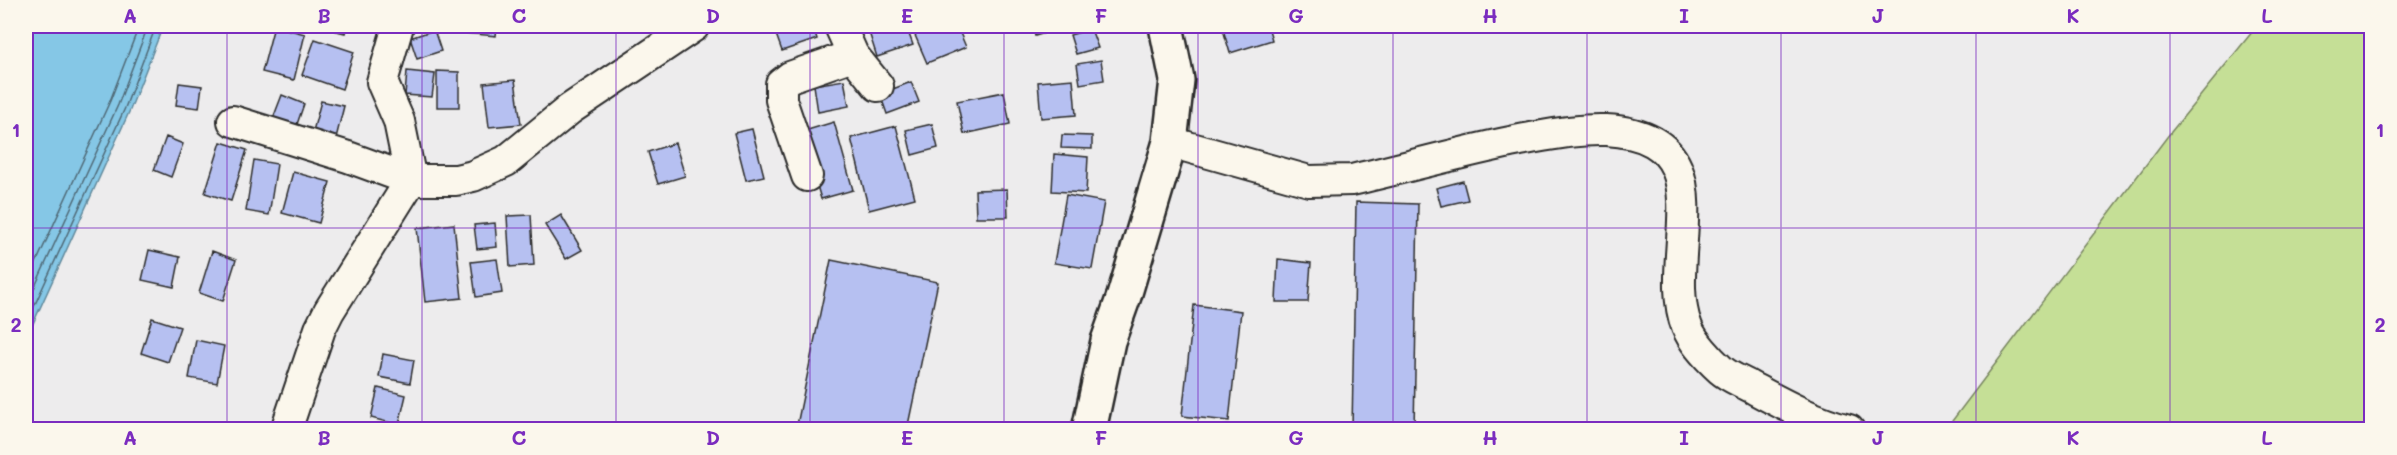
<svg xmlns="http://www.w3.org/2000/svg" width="2397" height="455" font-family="Mali,sans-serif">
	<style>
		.green { fill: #c5df96; stroke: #788560; stroke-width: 1.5 }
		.water { fill: #85c7e6; stroke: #61899b; stroke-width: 1.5 }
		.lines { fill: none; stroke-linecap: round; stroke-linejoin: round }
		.shore { stroke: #4f6976; stroke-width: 1.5 }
		.building { fill: #b6c0f1; stroke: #2b2b2b; stroke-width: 1.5 }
		.street-casing { stroke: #2b2b2b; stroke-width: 34 }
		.secondary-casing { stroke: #2b2b2b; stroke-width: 38 }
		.street { stroke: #fbf7ec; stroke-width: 30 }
		.secondary { stroke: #fbf7ec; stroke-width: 33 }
		.grid { fill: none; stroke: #7b2cbf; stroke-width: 1.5; stroke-opacity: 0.55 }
		.neatline { fill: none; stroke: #7b2cbf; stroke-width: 2 }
		.grid-label { font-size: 20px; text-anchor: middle; font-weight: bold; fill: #7b2cbf }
	</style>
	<rect width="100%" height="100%" fill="#edeced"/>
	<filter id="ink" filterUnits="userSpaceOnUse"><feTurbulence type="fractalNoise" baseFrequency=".0167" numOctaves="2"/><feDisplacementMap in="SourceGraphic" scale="12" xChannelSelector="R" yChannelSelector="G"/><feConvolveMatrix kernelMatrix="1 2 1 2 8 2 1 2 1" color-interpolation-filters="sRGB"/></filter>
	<g filter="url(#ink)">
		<path class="green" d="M2257,26H2371V429H1946L2167,137Z"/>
		<path class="water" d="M26,26H163L130,110L26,339Z"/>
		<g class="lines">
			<path class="shore" d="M26,285L110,101L139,26
				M26,306L118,105L148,26
				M26,324L125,108L156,26"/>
		</g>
		<path class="building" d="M274,26L305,34L294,80L262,72Z
			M317,26H347L345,33Z
			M453,26H497L496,36L453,32Z
			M773,26H813L817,39L782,51Z
			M867,26H906L913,45L877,57Z
			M911,26H957L966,47L927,63Z
			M1032,26H1068L1035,36Z
			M1222,26H1268L1272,40L1230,53Z
			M1091,29L1098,48L1076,54L1070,35Z
			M434,30L441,51L417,59L410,38Z
			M315,39L354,52L342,89L302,75Z
			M1101,60L1104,80L1080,84L1077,64Z
			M407,71L435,74L432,97L405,95Z
			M437,71L459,72V107H437Z
			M1073,79L1076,115L1041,118L1038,82Z
			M515,80L521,124L489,127L484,83Z
			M844,80L849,106L818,112L814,85Z
			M911,82L919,102L887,114L880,94Z
			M179,83L202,86L199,108L176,105Z
			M1004,92L1010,124L964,134L957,101Z
			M282,95L304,104L295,130L272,121Z
			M321,101L344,106L335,142L312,135Z
			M834,122L853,190L821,199L801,132Z
			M932,124L938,148L912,155L906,130Z
			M896,126L915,198L869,210L851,138Z
			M752,129L764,176L746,180L734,133Z
			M1062,135L1092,136V149L1061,148Z
			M166,137L183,144L171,177L154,170Z
			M221,142L247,150L231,201L205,193Z
			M675,143L685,176L658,184L648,152Z
			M1054,154L1088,157L1086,193L1052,191Z
			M254,160L277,164L269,215L246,211Z
			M293,172L330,182L319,223L282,213Z
			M1463,181L1468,200L1441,206L1436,188Z
			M1007,189L1008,217H976L975,190Z
			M1066,195L1104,202L1092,269L1054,263Z
			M1356,202L1418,204L1414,430H1352Z
			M531,215L534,265L510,267L507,216Z
			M561,215L582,250L566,259L545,225Z
			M495,223L497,247L477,249L474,225Z
			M454,224L462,298L425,302L417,228Z
			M149,250L180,257L174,287L142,280Z
			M212,251L236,260L223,301L199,293Z
			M497,259L502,293L476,297L471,262Z
			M1278,259L1311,263L1308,302H1276Z
			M831,260L938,282L907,430H796Z
			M1194,305L1241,311L1229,421L1182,416Z
			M152,318L180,327L168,362L141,353Z
			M196,340L224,346L217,383L189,378Z
			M383,354L414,360L410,383L379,377Z
			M378,388L406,395L399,425L371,418Z"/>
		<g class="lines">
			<defs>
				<path id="street" d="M840,26L853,55L878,86
					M233,121L348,157L411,180L399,121L382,82L398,26
					M1170,142L1309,181L1352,180C1408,167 1464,151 1520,140C1549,135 1577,129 1606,130C1732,137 1659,257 1687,327C1693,342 1710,360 1721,370C1729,377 1740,381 1749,386C1781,403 1813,421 1849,430
					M807,176L781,100V84L790,77L853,55
					M286,430L320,329L329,311L411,180H456L473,176L506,161L570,109L694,26"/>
				<path id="secondary" d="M1089,430L1108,341L1124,296L1170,142L1177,80L1166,26"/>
			</defs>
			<use href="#street" class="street-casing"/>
			<use href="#secondary" class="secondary-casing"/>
			<use href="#street" class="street"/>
			<use href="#secondary" class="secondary"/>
		</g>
	</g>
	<path class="grid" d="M227,26V430M422,26V430M616,26V430M810,26V430M1004,26V430M1198,26V430M1393,26V430M1587,26V430M1781,26V430M1976,26V430M2170,26V430M26,228H2372"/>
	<rect width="2397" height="455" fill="none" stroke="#fbf7ec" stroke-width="66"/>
	<rect x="33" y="33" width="2331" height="389" class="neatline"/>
	<g class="grid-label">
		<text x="130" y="23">A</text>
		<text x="324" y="23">B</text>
		<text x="519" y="23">C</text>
		<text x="713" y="23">D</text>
		<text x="907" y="23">E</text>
		<text x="1101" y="23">F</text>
		<text x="1296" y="23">G</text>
		<text x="1490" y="23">H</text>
		<text x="1684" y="23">I</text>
		<text x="1878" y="23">J</text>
		<text x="2073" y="23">K</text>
		<text x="2267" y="23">L</text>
		<text x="16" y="137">1</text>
		<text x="2380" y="137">1</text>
		<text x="16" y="332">2</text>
		<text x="2380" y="332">2</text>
		<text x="130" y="445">A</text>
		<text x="324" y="445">B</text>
		<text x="519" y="445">C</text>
		<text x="713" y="445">D</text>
		<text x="907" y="445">E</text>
		<text x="1101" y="445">F</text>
		<text x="1296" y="445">G</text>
		<text x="1490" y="445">H</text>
		<text x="1684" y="445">I</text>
		<text x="1878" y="445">J</text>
		<text x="2073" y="445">K</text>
		<text x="2267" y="445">L</text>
	</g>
</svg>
